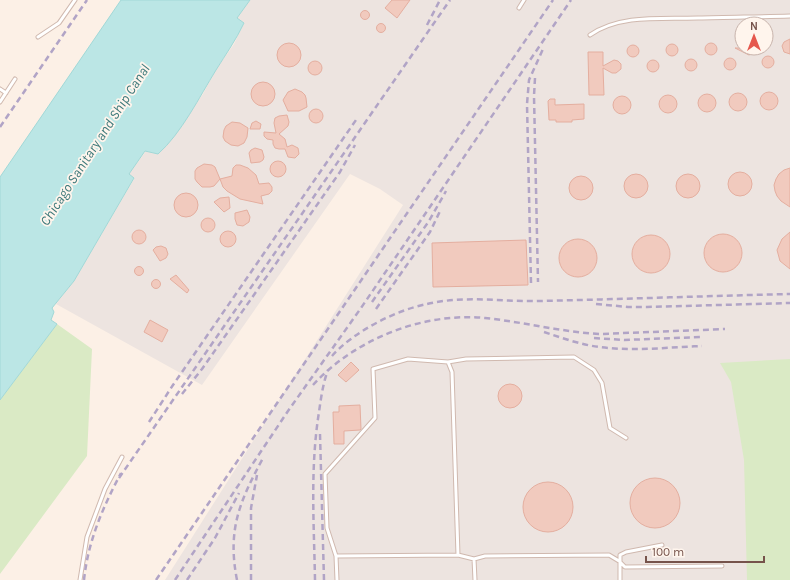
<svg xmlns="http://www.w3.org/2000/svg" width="790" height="580" font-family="Karla,sans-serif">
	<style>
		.industrial { fill: #ede4e0; fill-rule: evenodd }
		.green { fill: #daeac5 }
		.water { fill: #bbe6e5; stroke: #a1d8d7 }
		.building { fill: #f1cabe; stroke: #e4ae9f }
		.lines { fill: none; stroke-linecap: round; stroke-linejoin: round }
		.service-casing { stroke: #d0b9af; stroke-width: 5 }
		.service { stroke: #fff; stroke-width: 3 }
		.rail { stroke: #b1a4c6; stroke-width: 2.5; stroke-dasharray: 6 4; stroke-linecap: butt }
		.labels { text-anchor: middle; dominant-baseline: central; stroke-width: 3.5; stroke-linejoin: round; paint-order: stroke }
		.water-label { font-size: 14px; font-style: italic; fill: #3f7a7b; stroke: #fff5ed }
	</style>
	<rect width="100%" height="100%" fill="#fcf0e6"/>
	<path class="industrial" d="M250,0H790V580H165L403,205L380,189L350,174L202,385L56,304L74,281L134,179L129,174L146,151L158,154L203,94L215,71L234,44L244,23L237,18ZM742,24H766V48H742Z"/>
	<path class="green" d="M57,324L92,349L87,456L0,574V400Z
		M790,359V580H747L744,460L731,382L720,363Z"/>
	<path class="water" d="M121,0H250L237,18L244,23C236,40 226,54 216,70C200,96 181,134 158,154L145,151L129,174L134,178L74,281L52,308L54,312L51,320L57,324L0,400V177Z"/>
	<path class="building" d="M392,0H410L397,18L385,8Z
		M360.5 15a4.5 4.5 0 1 1 9 0a4.5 4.5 0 1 1-9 0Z
		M376.5 28a4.5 4.5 0 1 1 9 0a4.5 4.5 0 1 1-9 0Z
		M790,39V54L784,52L782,46L784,42Z
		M705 49a6 6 0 1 1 12 0a6 6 0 1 1-12 0Z
		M277 55a12 12 0 1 1 24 0a12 12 0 1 1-24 0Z
		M666 50a6 6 0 1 1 12 0a6 6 0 1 1-12 0Z
		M627 51a6 6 0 1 1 12 0a6 6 0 1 1-12 0Z
		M735,48H764L749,55Z
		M588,52H603V66L614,60L618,61L621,64V69L616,73H612L603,68L604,95H589Z
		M762 62a6 6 0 1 1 12 0a6 6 0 1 1-12 0Z
		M724 64a6 6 0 1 1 12 0a6 6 0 1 1-12 0Z
		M685 65a6 6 0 1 1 12 0a6 6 0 1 1-12 0Z
		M647 66a6 6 0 1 1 12 0a6 6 0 1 1-12 0Z
		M308 68a7 7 0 1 1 14 0a7 7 0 1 1-14 0Z
		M251 94a12 12 0 1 1 24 0a12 12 0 1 1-24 0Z
		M295,89L302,92L305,95L306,98L307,107L299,111H288L283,100L288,92Z
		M760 101a9 9 0 1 1 18 0a9 9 0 1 1-18 0Z
		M729 102a9 9 0 1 1 18 0a9 9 0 1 1-18 0Z
		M698 103a9 9 0 1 1 18 0a9 9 0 1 1-18 0Z
		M659 104a9 9 0 1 1 18 0a9 9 0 1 1-18 0Z
		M613 105a9 9 0 1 1 18 0a9 9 0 1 1-18 0Z
		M550,99H555V105L584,104V119L572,120V122H556V120H549L548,101Z
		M309 116a7 7 0 1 1 14 0a7 7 0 1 1-14 0Z
		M287,115L289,122L288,126L279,134L285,139L287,147L292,145L298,148L299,154L295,158L288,157L285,149H279L275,148L273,144V140L267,139L264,136V132L276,133L274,123L275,118L279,116Z
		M256,121L261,124L260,129H250L252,123Z
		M232,122L240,123L248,128L247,137L244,143L238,146L231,145L225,141L223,137L224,130L226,126Z
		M255,148L262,150L264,157L263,160L260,162L251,163L249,153L251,150Z
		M270 169a8 8 0 1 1 16 0a8 8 0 1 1-16 0Z
		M204,164L212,165L215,167L220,179L214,186L210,187H202L197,182L195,179V171L197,168Z
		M236,165H240L248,168L256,175L259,184L269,183L272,187V191L269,194L261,196L263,204L240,199L227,191L223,187L220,179L232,176L233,168Z
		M790,168V207L781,201L777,196L775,191L774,185L776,179L779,174L784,170Z
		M728 184a12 12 0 1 1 24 0a12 12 0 1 1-24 0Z
		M676 186a12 12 0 1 1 24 0a12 12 0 1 1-24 0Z
		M624 186a12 12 0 1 1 24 0a12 12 0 1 1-24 0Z
		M569 188a12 12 0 1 1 24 0a12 12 0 1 1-24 0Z
		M174 205a12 12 0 1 1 24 0a12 12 0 1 1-24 0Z
		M229,197L230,208L224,212L214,202L220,198Z
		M247,210L250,217L249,222L243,226L237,225L235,219V213Z
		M201 225a7 7 0 1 1 14 0a7 7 0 1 1-14 0Z
		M132 237a7 7 0 1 1 14 0a7 7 0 1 1-14 0Z
		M220 239a8 8 0 1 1 16 0a8 8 0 1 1-16 0Z
		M790,232V269L780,261L777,250L782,239Z
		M704 253a19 19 0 1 1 38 0a19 19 0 1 1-38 0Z
		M632 254a19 19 0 1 1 38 0a19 19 0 1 1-38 0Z
		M559 258a19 19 0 1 1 38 0a19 19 0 1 1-38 0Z
		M526,240L528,285L433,287L432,243Z
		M161,246L166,248L168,254L166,258L160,261L153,250L156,247Z
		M134.5 271a4.5 4.5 0 1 1 9 0a4.5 4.5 0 1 1-9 0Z
		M176,275L189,290L187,293L170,279Z
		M151.5 284a4.5 4.5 0 1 1 9 0a4.5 4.5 0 1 1-9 0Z
		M150,320L168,330L162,342L144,332Z
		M351,362L359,370L346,382L338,375Z
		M498 396a12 12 0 1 1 24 0a12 12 0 1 1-24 0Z
		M360,405L361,429L360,430L344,431V444H334L333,412H339V406Z
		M630 503a25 25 0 1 1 50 0a25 25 0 1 1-50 0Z
		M523 507a25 25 0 1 1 50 0a25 25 0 1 1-50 0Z"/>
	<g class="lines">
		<defs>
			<path id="service" d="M519,8L524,0
				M590,35C620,14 662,19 698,18C728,17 759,17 790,16
				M38,37L59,23L75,0
				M0,89L6,93
				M0,102L15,79
				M448,362L452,372L458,555
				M336,556L458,555L474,559L485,556L609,555L619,561L625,567L722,566
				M474,559L475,580
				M80,580L87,537L105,489L122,457
				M337,580L336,556L327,528L325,474L375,418L373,369L408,359L448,362L466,359L574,357L594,370L602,383L610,428L626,438
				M620,580V555L626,552L662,545"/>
		</defs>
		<use href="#service" class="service-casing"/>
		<use href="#service" class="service"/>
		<path class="rail" d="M427,25L440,0
			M535,78L534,96L538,282
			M0,127L87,0
			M531,283L527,104L529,80L543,49
			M372,302L429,221L446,191
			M596,304L628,307H647L790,303
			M376,309L430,232L441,209
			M544,332C565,339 587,347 610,348C640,351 671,347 702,346
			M594,338L624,340L702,337
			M332,356C353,332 396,310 427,304C465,295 503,302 541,301C624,299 707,296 790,294
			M313,385C355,339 423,312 485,318C524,322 561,332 600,334L725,329
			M182,394L202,369L340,172L355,145
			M149,422L173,385L356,120
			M320,434L324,580
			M119,478L450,0
			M84,580C88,541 103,507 121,473
			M156,580L553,0
			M175,580L288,411L361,308L571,0
			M187,580L215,538L239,493
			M237,580C227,529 240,501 263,458
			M251,580V508L257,475
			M315,580C314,524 310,468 319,412C321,398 323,383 328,370"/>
	</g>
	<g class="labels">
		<g class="water-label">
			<text transform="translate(95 145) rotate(-57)">Chicago Sanitary and Ship Canal</text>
		</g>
	</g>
	<g transform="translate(754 36)"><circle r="19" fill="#fff5ed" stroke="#c8b4ac"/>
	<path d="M0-3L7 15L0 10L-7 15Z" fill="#e5574d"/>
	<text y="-6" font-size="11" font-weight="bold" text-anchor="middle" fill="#76534b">N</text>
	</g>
	<path d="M646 556v6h118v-6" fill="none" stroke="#76534b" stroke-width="2"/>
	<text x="652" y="556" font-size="12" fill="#76534b" stroke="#fff5ed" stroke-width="3" paint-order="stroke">100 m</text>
</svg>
